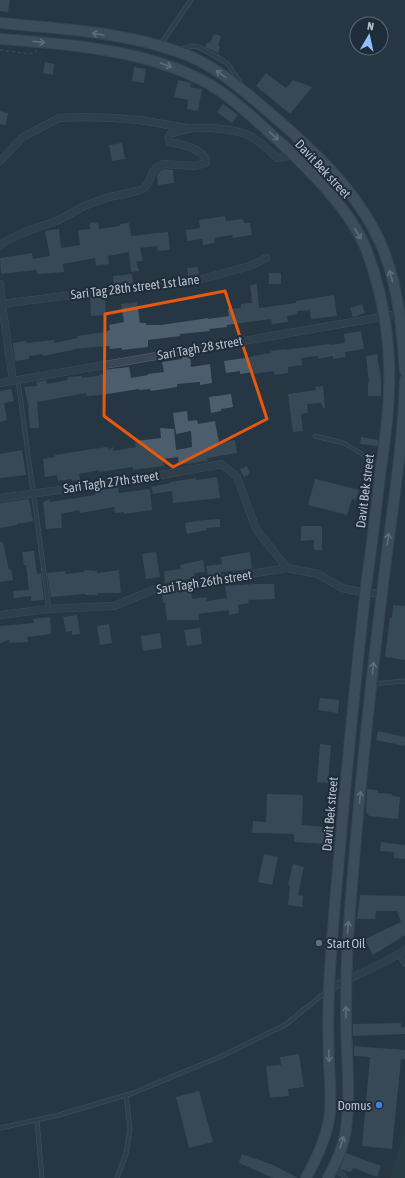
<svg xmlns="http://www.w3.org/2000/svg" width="405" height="1178" font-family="'Asap Condensed',sans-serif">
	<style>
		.green { fill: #284445 }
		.building { fill: #4c5d6d }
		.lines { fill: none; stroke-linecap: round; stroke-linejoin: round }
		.lane-casing { stroke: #596571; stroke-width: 5 }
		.street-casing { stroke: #596571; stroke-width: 8 }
		.primary-casing { stroke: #475360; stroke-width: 12 }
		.path { stroke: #476161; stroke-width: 1.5; stroke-dasharray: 3 3; stroke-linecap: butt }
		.lane { stroke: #3b4754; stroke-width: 3.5 }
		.street { stroke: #3b4754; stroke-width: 7 }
		.primary { stroke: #596674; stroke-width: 10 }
		.oneway { stroke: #a5b0bb }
		.marked { fill: none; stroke: #e8590c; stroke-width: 3; stroke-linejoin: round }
		.service-dot { fill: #5c6f8a; stroke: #1f2c39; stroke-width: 1.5 }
		.shop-dot { fill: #3f7fe0; stroke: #1f2c39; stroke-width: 1.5 }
		.labels { text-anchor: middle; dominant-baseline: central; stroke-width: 4; stroke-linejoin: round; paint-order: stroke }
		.street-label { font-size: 13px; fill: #b8c2cd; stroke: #1f2c39 }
		.poi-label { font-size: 13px; fill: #b8c2cd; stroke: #1f2c39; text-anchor: start }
	</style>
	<rect width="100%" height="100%" fill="#263644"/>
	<path class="green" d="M405,1128V1178H390Z"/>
	<path class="building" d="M0,0H10L8,12L0,11Z
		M214,34L221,36L218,46L220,47L218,53L205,47L207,42L210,43Z
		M45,62L54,64L53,75L43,73Z
		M134,67L146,69L144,83L132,81Z
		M266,73L286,88L293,80L312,87L290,114L256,86Z
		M178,80L191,83L190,87L202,89L198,111L187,109L188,100L174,97Z
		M223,104L238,115L232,123L217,112Z
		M0,111L8,113L6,125L0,124Z
		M122,143L125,159L112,161L109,145Z
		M164,169L173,170L174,183L158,185L157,176L160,171Z
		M225,216L226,221L243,219L244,223H250L252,235L233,238L232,235L214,238L215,243L203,245L202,239L187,241L186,230L200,228L199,220Z
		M98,222L99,229L120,226V224L129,223L131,236L168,232L170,250L158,251L157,246L140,248L143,261H136L139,271L131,272L129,252L108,256L109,264L96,266L95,258L63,264L64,272L37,274L36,270L1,274L0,258L32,253L33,259L50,256L45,231L59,229L61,248L80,245L78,230L90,229V223Z
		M198,267L199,274L188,276L187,268Z
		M269,273H281V284H269Z
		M132,274L133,283L114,285L113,276Z
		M257,284L259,308L296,303V301L334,295L337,316L311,319L310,310L297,311V314L287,316L288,322L272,324L271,319L227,325V327L209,329L210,331L180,334V336L148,340V347L122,350V348L110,349L109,346L96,347L73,349V350L43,356V354L29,356V359L15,361L13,343L26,341L27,343L54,340V343L78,338L77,336L107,332L106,331L110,330L109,325L124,322L121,304L137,302L140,323H146V325H161L208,318V319L229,316L228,309L241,308V304L252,303L250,285Z
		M105,296L106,315L91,316L90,298Z
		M362,304L365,313L353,317L350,308Z
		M361,331L364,349L345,352L346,357L333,359V356L318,359V356L301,358L302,365L288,367V373L274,375V371L254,374V372L240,374V371L226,373L224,361L252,357V356L271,353V351L285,349V350L329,344V345L345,343L344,334Z
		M377,354L381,379V396H368V383H369L366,356Z
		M190,355L191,367L210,364L212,383L200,385V382L177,384V387L151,391L150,389L139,390V389L101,395L87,396L86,393L37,402L39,428H30L28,408H29L24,387L37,386L36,382L46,380L47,384L68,380L67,377L81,376L82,378L97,376L104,373L103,370L129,367L131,378L148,375V374L164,372L162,362L182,359V357Z
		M323,386L325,408H323L321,403L307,404L308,413L301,414L303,431L293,432L288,394L316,390L315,387Z
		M11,389L14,401L4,403L7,420L0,422V391Z
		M231,394L233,407L221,409V411L211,413L209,397Z
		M187,411L188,421L197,420L198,424L215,421L219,443L235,440L237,453L207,458L208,461L179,465L178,457L163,459L164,466L133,470V467L99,472V470L79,474L80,480L72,481L71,479L58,481L57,475L45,477L43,459L55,457V455L93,449L107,447L109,449L113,447L114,451L136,447L135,441L161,438L160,428L174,429L176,450L192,447L191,431L176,434L173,413Z
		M361,437L378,440V446L360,444Z
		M22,450L26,475L0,478V454Z
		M247,466L250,474L244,477L240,469Z
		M217,477L220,498L173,503L172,491L153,494L151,487L170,483V482L196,478V480Z
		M315,479L359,490L356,500L352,499L347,515L308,505Z
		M118,487L119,493L150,489L152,510L124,514V512L115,513L114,507L80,513L79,510L61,514L62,528L46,529L43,502L50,499V502L95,495L94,490Z
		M29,499L33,521L17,524V525L0,528V503Z
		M220,519V527L206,528L207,530L187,534L185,523L204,520Z
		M301,526H322V550H314V540L301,541Z
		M0,542H3L9,570L11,569L13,580L0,582Z
		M34,551L37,574L41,573L44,600L31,601V596L14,598L13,591L29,590L26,565H24L22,552Z
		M156,552L160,577L146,579L142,554Z
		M250,552L252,569L221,572L222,574L208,576L206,566L222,564L221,557Z
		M203,560L205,572L194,573L195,578L165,583L164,571L181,569L180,565Z
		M84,570L97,571V573L119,570L121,593H98V595H85V594L51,597L47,573L65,571L66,574L84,572Z
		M254,584H274L275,599L248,600L249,603L238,605L239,613L229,615V610L198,614L199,620H167L165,603H163L162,594L191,589L192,599L206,597L207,601L227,598L225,586Z
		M393,605L405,606V660L385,657L390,617L392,618Z
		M77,615L80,634L72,635V631L66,632L63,617Z
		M50,617L51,634L27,637L28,642L10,643L9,640L0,643V626L34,623L33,619Z
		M109,624L112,643L100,645L97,626Z
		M200,628L202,644L187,646L184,630Z
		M160,633L162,648L143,651L141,636Z
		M320,698L339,700L338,713L318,710Z
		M378,731L405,737V746L376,740Z
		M320,744L331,745L328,783L317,782Z
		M367,789L378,790V793L392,794V796L400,797L398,819L369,816L366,811Z
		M267,794L303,795L302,825L327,827L326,844L294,842V834L252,833L253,821L266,822Z
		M381,842L405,845V859L394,858V852L380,851Z
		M264,854L278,857L272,885L258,882Z
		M293,864L304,867L298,895L303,896L302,907L288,905L290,886L288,885Z
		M360,895L405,896V935L373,955L365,939L401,922L397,911H376L375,919H357Z
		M401,1023V1027H405V1034L353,1036V1024Z
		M354,1046L405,1050V1059H401L392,1149L362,1146L370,1057L354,1056Z
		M299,1054L304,1087L288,1089L289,1096L270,1098L266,1066L281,1065L280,1057Z
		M199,1091L213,1142L189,1148L176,1097Z
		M346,1153L381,1166L377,1177L353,1168L351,1172L340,1169Z
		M242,1154L273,1165L298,1178H273L239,1163Z"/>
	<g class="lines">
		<defs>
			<path id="lane" d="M160,45L191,0
				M179,50L191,46L199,47L222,60L228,64L241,84
				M18,380L49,609
				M315,436L344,443L381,466
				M372,684L405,681
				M398,955L405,964
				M37,1120L42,1178
				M0,1128L59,1115L133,1093L222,1056L285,1025L327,991
				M334,1169L343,1175L345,1178
				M117,1178L126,1154L130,1129L126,1095"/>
			<path id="street" d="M0,161L23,137L59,118L82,117L113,118L139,120L187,128
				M0,246L6,241L25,232L59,220L84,206L109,197L133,192L143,189L147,185L153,172L157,167L163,164L195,166L206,163V159C198,147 183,145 170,142L169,138L170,134C176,132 182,130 188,129C204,126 236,129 250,136C261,142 269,150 277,158L294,155
				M0,284L2,304L13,380
				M0,304L202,279L250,266L266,258
				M0,383L399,314
				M0,498L134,480L222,464L237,477L256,529L287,568
				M0,615L49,609L114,606L153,590L287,568L318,574L342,588L366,593H381
				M329,989C354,975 381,966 405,950"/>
			<path id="primary" d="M0,23C57,28 122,32 176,51C213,63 242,89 271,114C313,150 356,189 380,242C398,282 402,328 405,371
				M0,39C67,44 150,50 209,84C236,100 261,125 284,146C314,175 350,210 366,249C383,294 391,344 389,392C388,420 384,448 380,475C376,510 372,544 367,579C358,653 351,727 344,801C339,863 332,925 329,988C328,1013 328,1039 329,1064C330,1083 332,1102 329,1120C325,1141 316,1159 306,1178
				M328,1178C336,1163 344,1145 346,1129C351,1092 346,1053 346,1016C346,980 347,946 350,911C358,804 369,698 382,593C390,522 403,451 405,380"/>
		</defs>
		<use href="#lane" class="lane-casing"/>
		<use href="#street" class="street-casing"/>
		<use href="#primary" class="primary-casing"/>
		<path class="path" d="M0,50L30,54L37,51"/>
		<use href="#lane" class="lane"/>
		<use href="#street" class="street"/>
		<use href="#primary" class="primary"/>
	</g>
	<defs><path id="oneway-shaft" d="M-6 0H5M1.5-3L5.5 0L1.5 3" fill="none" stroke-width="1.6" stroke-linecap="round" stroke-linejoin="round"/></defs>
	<g class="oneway">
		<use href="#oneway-shaft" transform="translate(98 34) rotate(-171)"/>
		<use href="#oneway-shaft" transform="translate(39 42) rotate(7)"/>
		<use href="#oneway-shaft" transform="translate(166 65) rotate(20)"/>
		<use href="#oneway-shaft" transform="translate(221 74) rotate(-145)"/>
		<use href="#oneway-shaft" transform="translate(274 136) rotate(43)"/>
		<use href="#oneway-shaft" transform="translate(358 234) rotate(60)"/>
		<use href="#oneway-shaft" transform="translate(391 276) rotate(-106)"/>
		<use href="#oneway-shaft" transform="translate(388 539) rotate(-83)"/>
		<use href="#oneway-shaft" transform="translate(373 668) rotate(-84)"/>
		<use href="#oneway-shaft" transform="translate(360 797) rotate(-84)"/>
		<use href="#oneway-shaft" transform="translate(348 927) rotate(-86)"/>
		<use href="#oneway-shaft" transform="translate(346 1012) rotate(-90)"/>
		<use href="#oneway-shaft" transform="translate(329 1056) rotate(88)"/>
		<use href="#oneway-shaft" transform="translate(342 1142) rotate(-73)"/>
	</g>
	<path d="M0 0H405V1178H0ZM225,291L267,419L173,467L104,416L105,314Z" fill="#263644" fill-opacity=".55" fill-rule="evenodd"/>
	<path class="marked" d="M225,291L267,419L173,467L104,416L105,314Z"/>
	<circle class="service-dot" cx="319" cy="943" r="4"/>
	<circle class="shop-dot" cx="379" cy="1105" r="4"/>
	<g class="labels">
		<g class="street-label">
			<text transform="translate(323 169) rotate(47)">Davit Bek street</text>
			<text transform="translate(135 287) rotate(-7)">Sari Tag 28th street 1st lane</text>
			<text transform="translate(200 348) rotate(-10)">Sari Tagh 28 street</text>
			<text transform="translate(111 482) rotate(-8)">Sari Tagh 27th street</text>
			<text transform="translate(365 491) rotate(-83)">Davit Bek street</text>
			<text transform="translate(204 582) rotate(-9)">Sari Tagh 26th street</text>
			<text transform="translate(330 814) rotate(-85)">Davit Bek street</text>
		</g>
		<g class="poi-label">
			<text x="327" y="943">Start Oil</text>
			<text x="371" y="1105" text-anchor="end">Domus</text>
		</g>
	</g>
	<g transform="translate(369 36) rotate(9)"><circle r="19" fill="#1f2c39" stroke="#5c6874"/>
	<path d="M0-3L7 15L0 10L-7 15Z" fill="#8fc2fc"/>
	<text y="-6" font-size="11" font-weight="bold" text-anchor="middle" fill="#b8c2cd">N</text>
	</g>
</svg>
